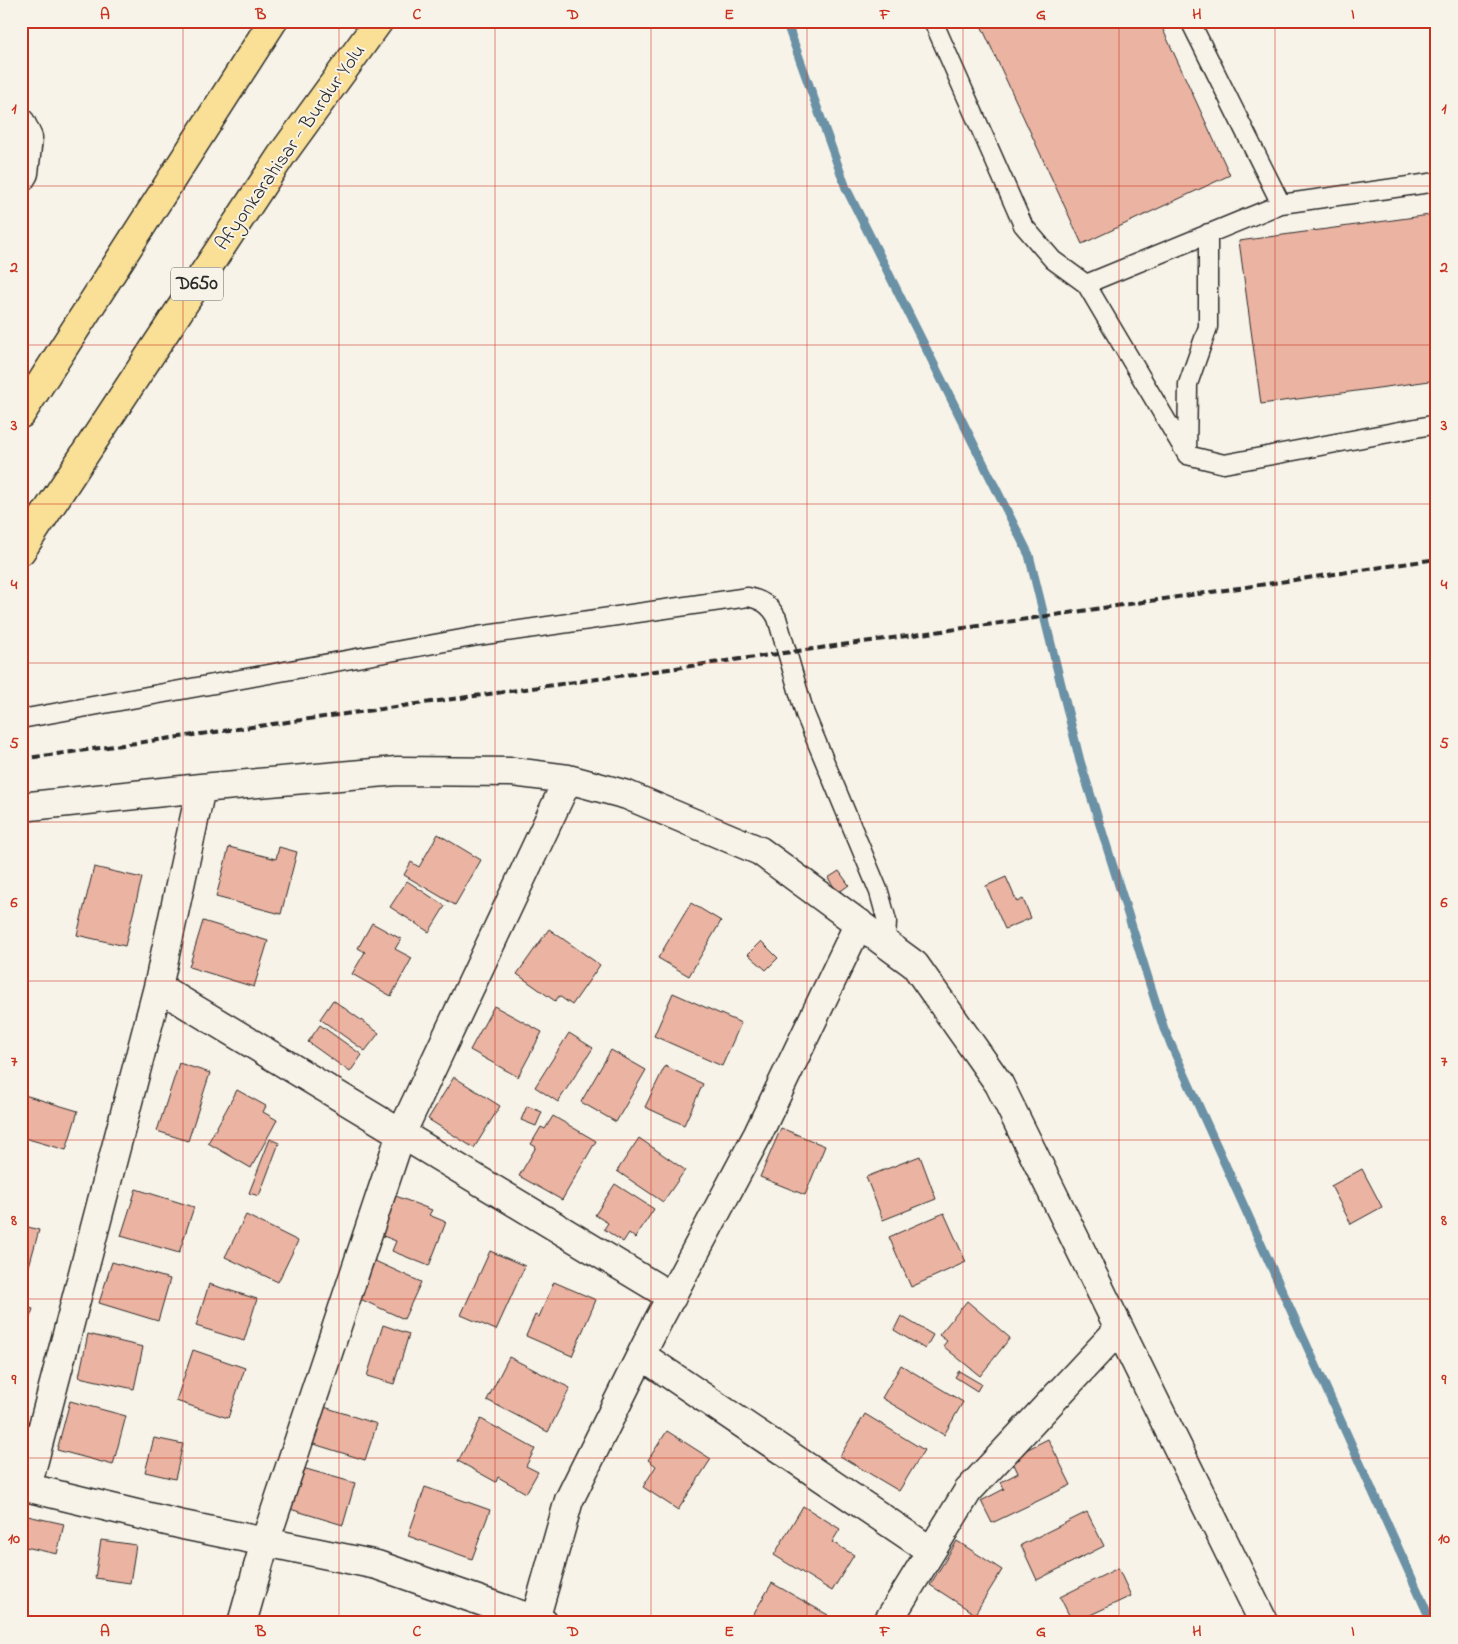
<svg xmlns="http://www.w3.org/2000/svg" width="1458" height="1644" font-family="'Indie Flower',sans-serif">
	<style>
		.lines { fill: none; stroke-linecap: round; stroke-linejoin: round }
		.stream { stroke: #6a91a5; stroke-width: 9 }
		.building { fill: #ebb3a1; stroke: #2b2b2b }
		.service-casing { stroke: #2b2b2b; stroke-width: 21 }
		.minor-casing { stroke: #2b2b2b; stroke-width: 31 }
		.trunk-casing { stroke: #2b2b2b; stroke-width: 31 }
		.service { stroke: #f7f3e8; stroke-width: 18 }
		.minor { stroke: #f7f3e8; stroke-width: 28 }
		.trunk { stroke: #f9e096; stroke-width: 28 }
		.rail { stroke: #2b2b2b; stroke-width: 4; stroke-dasharray: 8 4; stroke-linecap: butt }
		.grid { fill: none; stroke: #c8321e; stroke-width: 1; stroke-opacity: 0.55 }
		.labels { text-anchor: middle; dominant-baseline: central; stroke-width: 4; stroke-linejoin: round; paint-order: stroke }
		.shield { fill: #f7f3e8; stroke: #686764; stroke-width: 1 }
		.shield-label { font-size: 19px; font-weight: bold; fill: #2b2b2b }
		.street-label { font-size: 20px; fill: #2b2b2b; stroke: #f7f3e8 }
		.neatline { fill: none; stroke: #c8321e; stroke-width: 2 }
		.grid-label { font-size: 16px; text-anchor: middle; font-weight: bold; fill: #c8321e }
	</style>
	<rect width="100%" height="100%" fill="#f7f3e8"/>
	<filter id="ink" filterUnits="userSpaceOnUse"><feTurbulence type="fractalNoise" baseFrequency=".02" numOctaves="2"/><feDisplacementMap in="SourceGraphic" scale="10" xChannelSelector="R" yChannelSelector="G"/><feConvolveMatrix kernelMatrix="1 2 1 2 8 2 1 2 1" color-interpolation-filters="sRGB"/></filter>
	<g filter="url(#ink)">
		<g class="lines">
			<path class="stream" d="M786,21L846,188L1029,555L1080,761L1164,1029L1432,1623"/>
		</g>
		<path class="building" d="M979,21H1159L1230,175L1082,244Z
			M1437,214V380L1261,404L1239,241Z
			M438,834L481,860L455,905L404,875L411,862L419,867Z
			M229,847L276,859L279,847L297,852L281,914L216,897Z
			M94,867L142,878L125,946L77,935Z
			M839,871L849,885L838,893L828,878Z
			M1006,877L1017,902L1023,899L1031,918L1005,929L986,886Z
			M407,881L445,906L429,932L390,907Z
			M691,903L721,921L689,976L658,958Z
			M203,921L268,941L254,987L189,967Z
			M372,923L401,939L395,949L412,958L391,996L352,974L365,952L358,948Z
			M549,929L600,965L572,1005L559,996L555,1001L517,974Z
			M761,941L778,958L766,970L748,954Z
			M673,993L741,1023L722,1066L654,1036Z
			M333,1000L379,1033L365,1051L320,1019Z
			M494,1006L542,1032L518,1077L470,1050Z
			M320,1025L362,1055L350,1072L308,1042Z
			M569,1033L593,1048L558,1102L535,1087Z
			M611,1050L646,1070L616,1122L581,1102Z
			M179,1063L210,1073L188,1141L157,1131Z
			M665,1066L703,1084L684,1125L645,1107Z
			M454,1077L500,1106L474,1148L428,1119Z
			M237,1090L266,1106L263,1112L277,1120L251,1168L208,1143Z
			M21,1094L78,1111L66,1150L21,1137Z
			M527,1106L542,1112L536,1126L521,1120Z
			M553,1116L596,1141L562,1200L519,1176L536,1147L531,1144L541,1127L545,1129Z
			M781,1128L825,1146L805,1195L760,1177Z
			M639,1138L685,1170L663,1202L617,1171Z
			M270,1139L279,1143L259,1196L249,1193Z
			M920,1156L936,1199L883,1220L866,1177Z
			M1362,1169L1382,1207L1351,1224L1331,1186Z
			M615,1184L654,1209L635,1238L629,1233L623,1242L604,1229L608,1223L595,1215Z
			M136,1189L194,1207L179,1253L121,1236Z
			M388,1193L432,1210L429,1215L446,1222L429,1266L392,1251L396,1241L373,1232Z
			M944,1213L966,1262L911,1287L889,1237Z
			M246,1215L298,1241L278,1282L225,1257Z
			M21,1225L39,1230L26,1277L21,1275Z
			M490,1251L525,1266L496,1330L461,1315Z
			M375,1261L421,1282L404,1319L358,1298Z
			M112,1262L170,1279L158,1321L99,1303Z
			M554,1282L596,1300L572,1356L526,1336L535,1315L539,1317Z
			M209,1284L257,1299L244,1341L196,1326Z
			M967,1301L1010,1338L980,1376L943,1346L947,1341L939,1335Z
			M21,1305L33,1309L21,1342Z
			M901,1316L933,1335L925,1349L894,1330Z
			M383,1325L409,1334L394,1384L367,1376Z
			M88,1334L143,1347L134,1389L79,1377Z
			M193,1350L245,1368L228,1418L176,1401Z
			M509,1357L570,1388L548,1432L487,1400Z
			M901,1365L963,1402L944,1435L882,1398Z
			M959,1371L981,1384L977,1391L955,1377Z
			M70,1401L126,1416L113,1465L57,1450Z
			M315,1404L377,1424L365,1460L304,1441Z
			M865,1414L924,1450L899,1491L840,1456Z
			M481,1419L535,1449L526,1466L538,1472L526,1493L498,1477L496,1482L458,1461Z
			M667,1431L711,1459L678,1510L643,1487L656,1466L648,1460Z
			M154,1438L183,1444L175,1479L145,1472Z
			M1048,1439L1071,1485L992,1523L981,1501L1004,1489L1001,1482L1018,1473L1013,1462L1020,1459L1018,1454Z
			M292,1465L355,1483L343,1525L280,1506Z
			M425,1487L490,1510L472,1559L408,1536Z
			M803,1506L840,1529L832,1542L854,1555L832,1591L774,1555Z
			M1087,1512L1104,1546L1037,1580L1021,1545Z
			M23,1515L64,1524L57,1554L21,1546Z
			M101,1540L136,1545L130,1583L95,1578Z
			M957,1541L1002,1570L975,1614L930,1585Z
			M1118,1568L1131,1596L1073,1623L1060,1597Z
			M772,1583L828,1615L824,1623H760L751,1618Z
			M909,1616L920,1623H905Z"/>
		<g class="lines">
			<defs>
				<path id="service" d="M933,21L1023,225L1053,260L1086,284L1187,455L1224,464L1437,424
					M1190,21L1281,204L1437,182
					M1086,284L1281,204
					M1187,455L1188,384L1208,327V233
					M21,719L478,636L748,597C762,600 770,605 777,618L805,714L879,892L887,921L886,943"/>
				<path id="minor" d="M21,123L28,138L24,173L21,178
					M201,788L158,987L672,1297
					M21,807L201,788L397,771L513,772L568,779L627,795L760,851L915,965L999,1084L1264,1623
					M641,1355L931,1551
					M21,1486L183,1525L377,1565L544,1623
					M27,1487L158,987
					M535,1620L569,1500L656,1325L758,1134L859,923
					M242,1623L265,1542L401,1134L568,779
					M887,1623L968,1491L1119,1329"/>
				<path id="trunk" d="M21,414L273,21
					M21,551L281,156L379,21"/>
			</defs>
			<use href="#service" class="service-casing"/>
			<use href="#minor" class="minor-casing"/>
			<use href="#trunk" class="trunk-casing"/>
			<use href="#service" class="service"/>
			<use href="#minor" class="minor"/>
			<use href="#trunk" class="trunk"/>
			<path class="rail" d="M21,759L993,624L1437,559"/>
		</g>
	</g>
	<path class="grid" d="M183,21V1623M339,21V1623M495,21V1623M651,21V1623M807,21V1623M963,21V1623M1119,21V1623M1275,21V1623M21,186H1437M21,345H1437M21,504H1437M21,663H1437M21,822H1437M21,981H1437M21,1140H1437M21,1299H1437M21,1458H1437"/>
	<g class="labels">
		<rect class="shield" x="171" y="267.5" width="52" height="33" rx="4"/>
		<g class="shield-label">
			<text x="197" y="284">D650</text>
		</g>
		<g class="street-label">
			<text transform="translate(291 148) rotate(-55)">Afyonkarahisar - Burdur Yolu</text>
		</g>
	</g>
	<rect width="1458" height="1644" fill="none" stroke="#f7f3e8" stroke-width="55"/>
	<rect x="28" y="28" width="1402" height="1588" class="neatline"/>
	<g class="grid-label">
		<text x="105" y="19">A</text>
		<text x="261" y="19">B</text>
		<text x="417" y="19">C</text>
		<text x="573" y="19">D</text>
		<text x="729" y="19">E</text>
		<text x="885" y="19">F</text>
		<text x="1041" y="19">G</text>
		<text x="1197" y="19">H</text>
		<text x="1353" y="19">I</text>
		<text x="14" y="113">1</text>
		<text x="1444" y="113">1</text>
		<text x="14" y="272">2</text>
		<text x="1444" y="272">2</text>
		<text x="14" y="430">3</text>
		<text x="1444" y="430">3</text>
		<text x="14" y="589">4</text>
		<text x="1444" y="589">4</text>
		<text x="14" y="748">5</text>
		<text x="1444" y="748">5</text>
		<text x="14" y="907">6</text>
		<text x="1444" y="907">6</text>
		<text x="14" y="1066">7</text>
		<text x="1444" y="1066">7</text>
		<text x="14" y="1225">8</text>
		<text x="1444" y="1225">8</text>
		<text x="14" y="1384">9</text>
		<text x="1444" y="1384">9</text>
		<text x="14" y="1543">10</text>
		<text x="1444" y="1543">10</text>
		<text x="105" y="1636">A</text>
		<text x="261" y="1636">B</text>
		<text x="417" y="1636">C</text>
		<text x="573" y="1636">D</text>
		<text x="729" y="1636">E</text>
		<text x="885" y="1636">F</text>
		<text x="1041" y="1636">G</text>
		<text x="1197" y="1636">H</text>
		<text x="1353" y="1636">I</text>
	</g>
</svg>
